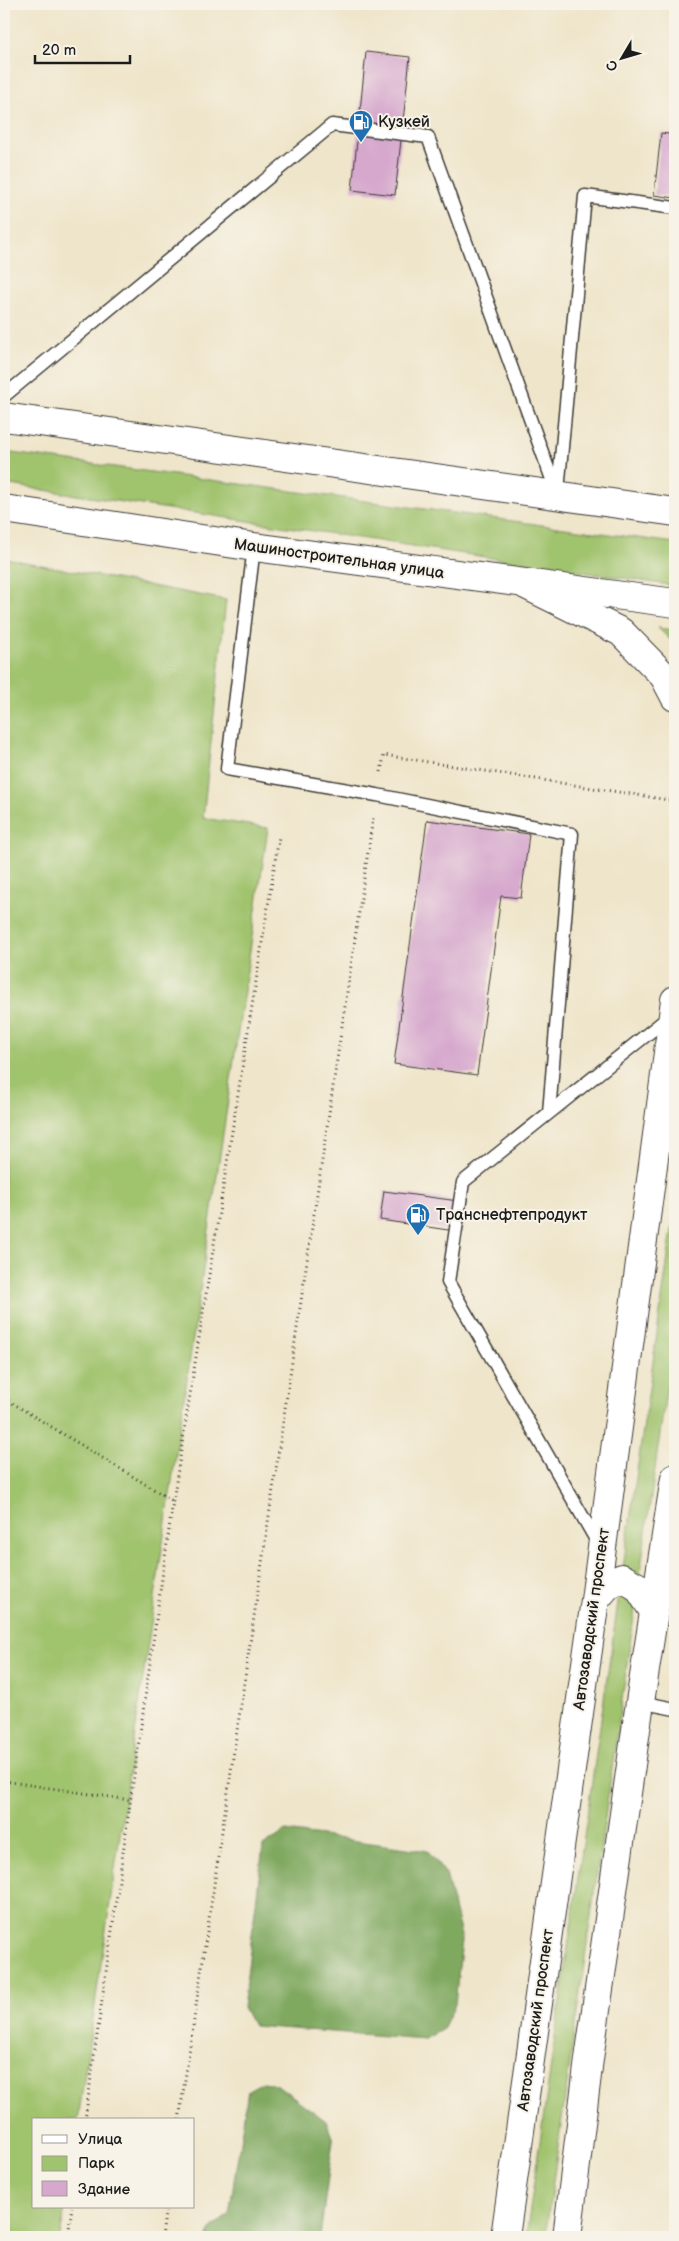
<svg xmlns="http://www.w3.org/2000/svg" width="679" height="2241" font-family="'Balsamiq Sans',sans-serif">
	<style>
		.green { fill: #a0c36d; stroke: #5e7044 }
		.forest { fill: #80a960; stroke: #4e623e }
		.building { fill: #d6a8cd }
		.lines { fill: none; stroke-linecap: round; stroke-linejoin: round }
		.service-casing { stroke: #3c3a36; stroke-width: 15 }
		.tertiary-casing { stroke: #3c3a36; stroke-width: 30 }
		.primary-casing { stroke: #3c3a36; stroke-width: 30 }
		.path { stroke: #3c3a36; stroke-width: 3; stroke-dasharray: 1 4; stroke-linecap: butt }
		.service { stroke: #fff; stroke-width: 12 }
		.tertiary { stroke: #fff; stroke-width: 28 }
		.primary { stroke: #fff; stroke-width: 28 }
		.labels { text-anchor: middle; dominant-baseline: central; stroke-width: 4; stroke-linejoin: round; paint-order: stroke }
		.poi-label { font-size: 16px; fill: #1c1c1c; stroke: #f7f3e8; text-anchor: start }
		.street-label { font-size: 16px; fill: #1c1c1c; stroke: #f7f3e8 }
	</style>
	<rect width="100%" height="100%" fill="#f7f3e8"/>
	<filter id="ink" filterUnits="userSpaceOnUse"><feTurbulence type="fractalNoise" baseFrequency=".02" numOctaves="2"/><feDisplacementMap in="SourceGraphic" scale="10" xChannelSelector="R" yChannelSelector="G"/><feConvolveMatrix kernelMatrix="1 2 1 2 8 2 1 2 1" color-interpolation-filters="sRGB"/></filter>
	<filter id="wash" filterUnits="userSpaceOnUse"><feTurbulence type="fractalNoise" baseFrequency=".0096" numOctaves="4" result="noise"/><feDisplacementMap in="SourceGraphic" scale="20" xChannelSelector="R" yChannelSelector="G"/><feGaussianBlur stdDeviation="1.12" result="paint"/><feColorMatrix in="noise" values="0 0 0 0 0 0 0 0 0 0 0 0 0 0 0 0 0 1.4 0 .05"/><feComposite in="paint" operator="in"/></filter>
	<g filter="url(#wash)">
		<rect width="100%" height="100%" fill="#efe5ca"/>
		<path class="green" d="M4,452L675,543V586L4,484Z
			M4,558L226,600L203,818L268,828L78,2120H34V2207H65L60,2237H4Z
			M658,628L675,630V644Z
			M675,1209V1329L545,2237H526Z"/>
		<path class="forest" d="M286,1831L428,1851L446,1874L462,1940L455,2004L443,2029L425,2039L253,2026L243,2007L263,1846Z
			M263,2082L276,2084L326,2121L333,2140L320,2237H207L211,2230L229,2214L248,2090Z"/>
		<g id="blocks">
			<path class="building" d="M366,52L410,57L395,195L352,190Z
				M661,133L675,135V198L654,195Z
				M427,820L529,834L521,898L501,896L477,1075L394,1064Z
				M384,1191L466,1202L462,1232L380,1220Z"/>
		</g>
	</g>
	<g filter="url(#ink)">
		<use href="#blocks" fill-opacity="0" stroke="#3c3a36" stroke-width="1"/>
		<g class="lines">
			<defs>
				<path id="service" d="M4,396L332,125L428,137L558,496
					M558,491L585,196L675,208
					M254,547L227,769L377,795L572,834L549,1113
					M599,1545L448,1282L463,1182L670,1016
					M640,1702L675,1709"/>
				<path id="tertiary" d="M526,585L621,632L664,676L675,697
					M595,1600L608,1585L622,1578L638,1587L653,1610
					M505,2237L595,1600L675,1000
					M567,2237L589,2059L640,1702L675,1478"/>
				<path id="primary" d="M4,417L675,512
					M4,509L254,547L675,603"/>
			</defs>
			<use href="#service" class="service-casing"/>
			<use href="#tertiary" class="tertiary-casing"/>
			<use href="#primary" class="primary-casing"/>
			<path class="path" d="M381,772L384,755L675,801
				M4,1398L173,1501
				M4,1781L130,1800
				M85,2120L173,1501L279,837
				M179,2120L373,818
				M68,2237L72,2207
				M162,2237L166,2207"/>
			<use href="#service" class="service"/>
			<use href="#tertiary" class="tertiary"/>
			<use href="#primary" class="primary"/>
		</g>
	</g>
	<defs>
		<symbol id="fuel-pin" viewBox="-11 -11 22 30"><path d="M0 17L-7.5 6A9.5 9.5 0 1 1 7.5 6Z" fill="#1f6fb2" stroke="#f7f3e8"/><path d="M-5.5-6h7V0h2V4h1.3V-2.5L3-4.5l.8-.8L6-3V5H2.5V1h-1V6h-7ZM-4.2-4.7v3.2H.2V-4.7Z" fill="#fff"/></symbol>
	</defs>
	<g fill-rule="evenodd">
		<use href="#fuel-pin" x="347" y="108" width="28" height="38"/>
		<use href="#fuel-pin" x="404" y="1201" width="28" height="38"/>
	</g>
	<g class="labels">
		<g class="poi-label">
			<text x="378" y="122">Кузкей</text>
			<text x="436" y="1215">Транснефтепродукт</text>
		</g>
		<g class="street-label">
			<text transform="translate(339 559) rotate(8)">Машиностроительная улица</text>
			<text transform="translate(592 1619) rotate(-82)">Автозаводский проспект</text>
			<text transform="translate(536 2020) rotate(-82)">Автозаводский проспект</text>
		</g>
	</g>
	<rect width="679" height="2241" fill="none" stroke="#f7f3e8" stroke-width="20"/>
	<rect x="32" y="2118" width="162" height="90" fill="#f7f3e8" stroke="#9f9d96"/>
	<rect x="42" y="2135" width="25" height="8" fill="#ffffff" stroke="#9f9d96"/>
	<text x="78" y="2144" font-size="15" fill="#1c1c1c">Улица</text>
	<rect x="42" y="2156" width="25" height="15" fill="#a0c36d" stroke="#9f9d96"/>
	<text x="78" y="2168" font-size="15" fill="#1c1c1c">Парк</text>
	<rect x="42" y="2181" width="25" height="15" fill="#d6a8cd" stroke="#9f9d96"/>
	<text x="78" y="2194" font-size="15" fill="#1c1c1c">Здание</text>
	<g transform="translate(622 58) rotate(232)" stroke="#f7f3e8" stroke-width="4" paint-order="stroke">
	<path d="M0-4L9 19L0 12L-9 19Z" fill="#1c1c1c"/>
	<text y="-8" font-size="14" font-weight="bold" text-anchor="middle" fill="#1c1c1c">С</text>
	</g>
	<path d="M35 55v8h95v-8" fill="none" stroke="#1c1c1c" stroke-width="2.5"/>
	<text x="42" y="55" font-size="15" fill="#1c1c1c" stroke="#f7f3e8" stroke-width="4" paint-order="stroke">20 m</text>
</svg>
